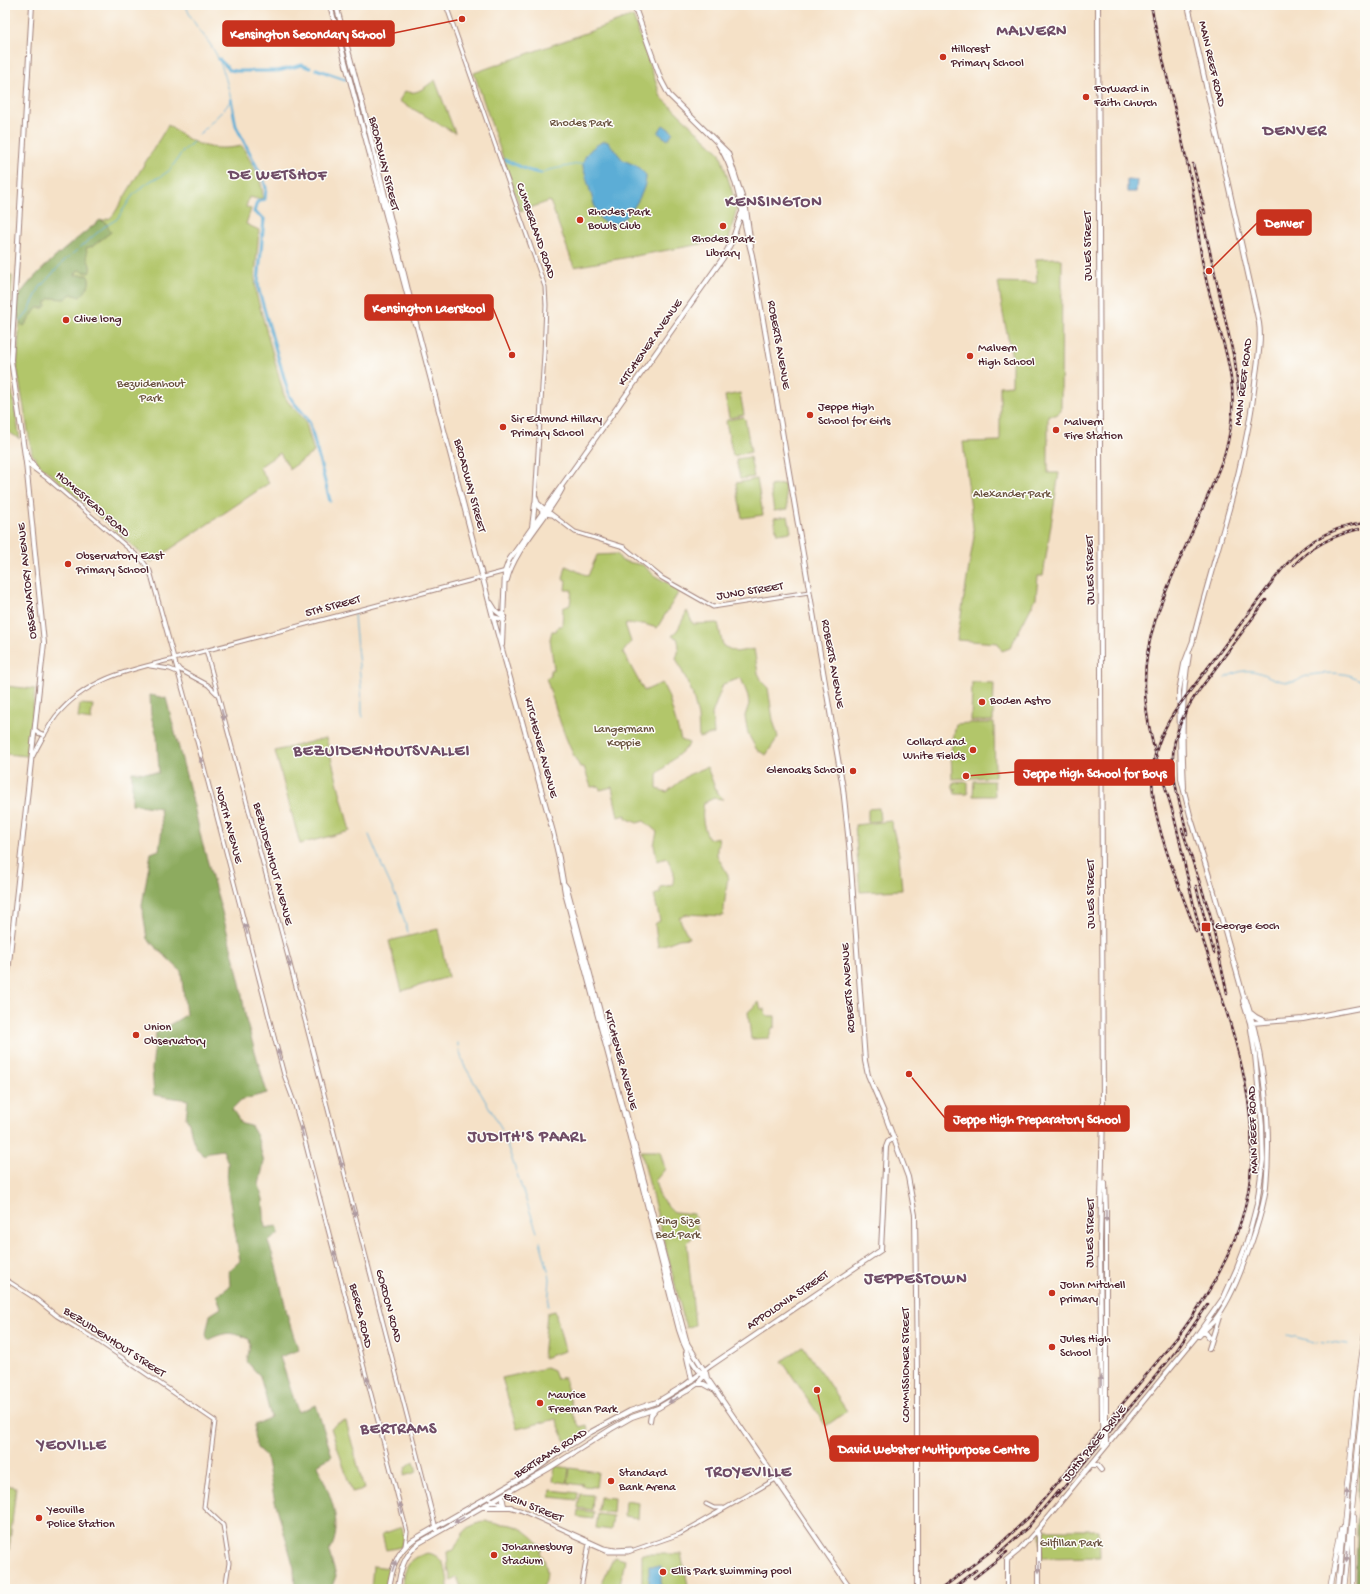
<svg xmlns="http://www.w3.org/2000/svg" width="1370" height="1594" font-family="'Gochi Hand',sans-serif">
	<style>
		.green { fill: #b2c66a; stroke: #7e724a }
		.forest { fill: #8dab5e; stroke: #6c6544 }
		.water { fill: #5badd6; stroke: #526680 }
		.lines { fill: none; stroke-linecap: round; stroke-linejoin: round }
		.stream { stroke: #5badd6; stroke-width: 1 }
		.canal { stroke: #5badd6; stroke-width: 3 }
		.minor-casing { stroke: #a08079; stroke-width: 5 }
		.major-casing { stroke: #a08079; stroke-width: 6 }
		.highway-casing { stroke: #a08079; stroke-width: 6 }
		.minor { stroke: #fff; stroke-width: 3 }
		.major { stroke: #fff; stroke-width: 4 }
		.highway { stroke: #fff; stroke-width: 4.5 }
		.rail-casing { stroke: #4a1f2b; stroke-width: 2.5 }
		.rail { stroke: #fdfcf7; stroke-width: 1; stroke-dasharray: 3; stroke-linecap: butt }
		.major-bridge-casing { stroke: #a08079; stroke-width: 6; stroke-linecap: butt }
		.major-bridge { stroke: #fff; stroke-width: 4 }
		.oneway { fill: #ae9aa0 }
		.poi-dot { fill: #c8321e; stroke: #fdfcf7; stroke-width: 1.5 }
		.labels { text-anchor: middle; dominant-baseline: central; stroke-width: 3; stroke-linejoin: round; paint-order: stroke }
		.poi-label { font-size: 12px; fill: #4a1f2b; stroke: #fdfcf7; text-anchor: start }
		.street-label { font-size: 12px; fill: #4a1f2b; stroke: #fdfcf7 }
		.park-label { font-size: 12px; fill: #69513e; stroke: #fdfcf7 }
		.district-label { font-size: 16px; font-weight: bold; letter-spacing: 1px; fill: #704d67; stroke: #fdfcf7 }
		.leader { fill: none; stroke: #c8321e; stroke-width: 1.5 }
		.callout-dot { fill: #c8321e; stroke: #fdfcf7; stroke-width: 1.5 }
		.callout { fill: #c8321e; stroke: #c8321e; stroke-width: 1.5 }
		.callout-label { font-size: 13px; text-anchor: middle; font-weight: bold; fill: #fff }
	</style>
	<rect width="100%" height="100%" fill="#fdfcf7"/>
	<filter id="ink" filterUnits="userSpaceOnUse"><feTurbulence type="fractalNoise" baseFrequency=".025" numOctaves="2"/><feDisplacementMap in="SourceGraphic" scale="8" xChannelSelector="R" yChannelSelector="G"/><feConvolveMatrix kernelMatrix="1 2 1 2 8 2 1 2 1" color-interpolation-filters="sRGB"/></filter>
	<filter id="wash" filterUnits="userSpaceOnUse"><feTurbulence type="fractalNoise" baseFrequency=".012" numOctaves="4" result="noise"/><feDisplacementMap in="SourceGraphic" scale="16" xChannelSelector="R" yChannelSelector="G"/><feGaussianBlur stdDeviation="0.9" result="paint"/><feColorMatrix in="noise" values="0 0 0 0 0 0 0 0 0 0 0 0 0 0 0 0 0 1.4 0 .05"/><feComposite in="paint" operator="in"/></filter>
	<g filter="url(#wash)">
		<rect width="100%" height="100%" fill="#f5e1c7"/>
		<path class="green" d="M633,16L661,97L720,153L737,207L729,239L574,267L550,201L521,211L474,73Z
			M435,80L455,133L399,101L405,91C417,96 426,86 435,80Z
			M168,125C194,145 210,152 242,146C251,163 263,179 263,198L258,199L249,197L246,207L251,209L246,224L259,230L255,277L256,293L284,395L288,402L305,420L314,452L290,469L280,453L259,467L269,483L151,562L40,465L32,454L17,368L21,296L96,223L110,218L114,214Z
			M1058,258L1062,260L1061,411L1056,415H1048V473H1059L1043,576H1038L1036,598L1010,648L1002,651L998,643L957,640L974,536L963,442L1000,441V386L1012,385V357L1003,314L998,282L1037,283L1036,259Z
			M5,272L12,276L7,364L20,439L5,430Z
			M740,393L744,415L729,418L725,396Z
			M743,417L745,419L751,452L733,456L726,422L727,420Z
			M750,457L754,477L740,479L736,459Z
			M757,479L763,515L742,518L736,483Z
			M784,484L788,509L774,511L770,486Z
			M788,516L791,532L777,534L774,518Z
			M617,554L622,561L643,565L655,576L680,590L657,628L644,624H625L631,642L623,652L644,691L662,683L668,695L681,740L689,743L688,746L657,774V789L667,792L688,775L707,767L717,793L723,799L714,798L704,803C701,815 703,828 709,839L718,837L719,845L717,848V855L728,875L723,916L687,914L679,918L689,938L679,939L658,947L655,925L656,923L660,921L654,895L660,893V887L673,885L674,872L667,858L657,861L654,845L657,832L644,821L637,823L626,818V815L618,817L612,787L600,790L599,786L591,787L584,767H580C564,740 556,708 546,678L551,676L550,670L554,669L550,639L552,631H556L558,626H562L563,608L570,605L572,590H565L566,580L563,579L566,566L588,576L597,555Z
			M687,611L693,624L718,623L723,646L736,652L754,649L758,673L763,683L768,688L773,720L778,737L766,755L757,750L748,734L745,716L749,704L748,696L741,678L723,684L712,714L714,734L699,738L698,717L692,692L676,658C679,651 680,646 677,638L672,636L678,629Z
			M972,682L994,683L993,721H971Z
			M5,686L35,689L28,756L5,754Z
			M80,704L93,705L91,717L92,720L78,718Z
			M970,723H994L995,777L952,779L951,751L956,724Z
			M326,738L350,831L300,844L275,751Z
			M974,781H994L995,796H973Z
			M968,782V794H955L954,790L957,789H953V783Z
			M879,808L880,821L868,822V809Z
			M891,821L899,854L902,890L860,892L855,825Z
			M438,929L448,977L402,991L389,941Z
			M759,1002L761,1009H765L766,1016H775V1027L772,1028L769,1038L751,1039L748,1012Z
			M641,1151H660L665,1169L655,1181L660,1198L674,1212L694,1214L698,1231L687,1243L695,1325L686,1328Z
			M555,1311L565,1351L543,1358L547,1313Z
			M803,1346L847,1411L826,1426L782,1361Z
			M546,1368L553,1371L556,1379L564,1377L573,1410L572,1414L580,1427L587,1425L588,1430L567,1445L556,1419L517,1429L502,1378Z
			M346,1421L364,1489L352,1492L331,1428L338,1423Z
			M414,1461L417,1472L404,1476L406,1467Z
			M555,1466L569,1468L567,1483L553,1481Z
			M570,1468L598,1472L596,1487L582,1486V1483L581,1485L568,1483Z
			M5,1485L16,1487L9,1550L5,1549Z
			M551,1490L578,1493L577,1500L550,1497Z
			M580,1494L593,1495L592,1510L578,1508Z
			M600,1497L614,1498L613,1513L598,1511Z
			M625,1501L639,1503L638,1518L624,1516Z
			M578,1510L594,1512L593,1519L577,1517Z
			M598,1514L613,1516L611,1530L596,1528Z
			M486,1521C494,1525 503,1523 511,1525C525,1528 534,1538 543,1548L540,1552C547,1564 550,1576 542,1589H462L456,1577L451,1580L448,1568L447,1552L454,1550C463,1532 465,1526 486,1521Z
			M402,1527L404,1537L401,1547L386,1550L382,1534Z
			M1041,1530H1099L1100,1557L1042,1558Z
			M428,1553C445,1556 448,1574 448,1589H402C404,1570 407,1558 428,1553Z
			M642,1554H681L689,1589H642Z
			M614,1557L625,1560L619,1589H599Z
			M373,1566L390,1568L386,1589H371Z"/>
		<path class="forest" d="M100,220L106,223L111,232L93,246L86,248C87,251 87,253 87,255C87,262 93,266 89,273L78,270L75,275H87C93,283 86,291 80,297L71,294L65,299L51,298L46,302V306L44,308H37L24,326C19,323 18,319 17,313C17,311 16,307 16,304C21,281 81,236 100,220Z
			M150,695L166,698L194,806L202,842L221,908L240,983L246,1020L267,1093L241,1100L232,1109L242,1124L251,1126L257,1136L264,1162L259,1185L263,1199L265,1228L277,1226L279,1233L268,1242C282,1277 284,1316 299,1350L280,1357L298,1412L316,1405L332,1456L317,1465C328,1490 346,1525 329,1552L336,1576L331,1589H295L294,1568L274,1497L266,1456L257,1448L254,1435L255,1425L271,1417L260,1376L247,1362L250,1345L249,1339C232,1331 224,1332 208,1340L206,1334L210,1315L221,1308L217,1296L230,1286L229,1271L240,1261L227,1184L228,1163L223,1150L209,1152L204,1156C199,1151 195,1147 193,1140C190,1132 191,1125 186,1118L188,1100L154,1095L152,1069L156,1033L186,1015L181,971L147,939L142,905L151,853L159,850L162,829L160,808L132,804V772L159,773L157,736L151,716Z
			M1365,1418V1589H1356L1358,1490Z"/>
		<path class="water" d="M663,125L673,132L668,140L658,133Z
			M605,141L608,142L623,160L637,166L646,175C648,193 615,246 597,214L583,167C582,155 594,145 605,141Z
			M1127,180H1137L1136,192H1127Z
			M649,1566H661V1586H649Z"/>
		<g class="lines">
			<path class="stream" d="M186,5C190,21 203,33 212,47C223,65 226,79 231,99L227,106L199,135
				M541,173L549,170L583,163
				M21,321L27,314L40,287L64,261L104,227L117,219L133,195L142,187L152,180L160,177L170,170L182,152L193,142
				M5,330L12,327
				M354,614C356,647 362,679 362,713L363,717
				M1225,678C1258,659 1265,683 1292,682C1298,682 1300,678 1306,676C1316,673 1338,672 1348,675C1354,677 1359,680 1365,682
				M369,835L382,866L398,901L408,932
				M458,1043V1046
				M459,1050L464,1065L502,1129
				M503,1133L537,1232
				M540,1241L550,1278L548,1306
				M1288,1335L1314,1342
				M1317,1342L1324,1343
				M1326,1343H1329
				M1331,1343L1348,1345"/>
			<path class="canal" d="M219,59L230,70L236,71H278L302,65L310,68
				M316,69L345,79
				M231,99L236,126L264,181L266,188L265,199L257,202L254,212L264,219L258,283L259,291L289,395C294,406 305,412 310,424L330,501
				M505,160L530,171L541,173"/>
		</g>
	</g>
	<g filter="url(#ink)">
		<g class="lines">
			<defs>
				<path id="minor" d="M446,5L545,287L546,305L544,354L535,501C537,508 544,514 551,515
					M26,463L48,479L142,560L150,571L203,763L284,1075L294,1102L302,1130L407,1532L405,1546
					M536,497L538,503L546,510
					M550,513L575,532L624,547L662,578L713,607L809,592
					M206,650L307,1028L437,1532
					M176,665L180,670L208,685L218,695
					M150,666L170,669L177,672
					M33,756C40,743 47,728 56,716C87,678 129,670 174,659L510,570
					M5,1279L36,1299L57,1316L95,1339L215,1421L204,1507L223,1525L229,1563L225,1589
					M489,1497L493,1501L504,1505
					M706,1504L714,1508H723
					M509,1507L520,1510L604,1548L615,1550L631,1549
					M572,1534L574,1537L608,1552H628L680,1534L776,1479
					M581,1589L589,1543"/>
				<path id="major" d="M330,5L415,324
					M336,5L364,110L417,327L493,617L553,832L559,858L565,893L623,1110L679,1330C683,1344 694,1370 707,1378
					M634,5L661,80L669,95L728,153L746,209L751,246
					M1098,5L1103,1113L1100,1244L1102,1420
					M1188,5L1259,323C1262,342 1257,363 1255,383C1245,472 1213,557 1192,644
					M718,144C739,175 742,219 752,255L843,788L850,853L865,1061L868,1075L885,1115L908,1177L915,1215L917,1370V1589
					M26,450L29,459L36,469
					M532,527L535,503
					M507,580C514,550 547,518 562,489
					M491,603L496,611L504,617
					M493,617L504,620
					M502,645L505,571L509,560L723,258L732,241L741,214L746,209
					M35,730L39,733L44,735
					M1184,788C1182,744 1181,698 1189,655
					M564,884L567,888L609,1045
					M5,1000L44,643L26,463L11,360L32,5
					M1251,1013L1256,1017L1266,1022
					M1252,1023L1303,1019L1365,1007
					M626,1113L687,1343L706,1373L707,1378L851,1589
					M1105,1183L1106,1211V1419
					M1202,1333H1206L1209,1337
					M1199,1336C1203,1331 1209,1326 1214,1321C1227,1305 1236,1284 1243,1265C1253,1240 1263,1213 1266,1186C1272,1130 1264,1054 1246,1000L1244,998
					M1209,1349L1219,1317
					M686,1353L692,1380
					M697,1384H704L713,1389
					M650,1421L651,1415L655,1410
					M1091,1465H1097L1101,1470
					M502,1496L504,1506
					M483,1507H511
					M1037,1531L1039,1537V1589
					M389,1589C392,1569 396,1552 413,1540L535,1470L561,1451L591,1432L630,1411L657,1402L685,1385L710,1366L881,1250L886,1147L888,1142L894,1138
					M398,1589C400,1570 404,1555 419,1543L548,1469L611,1429L632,1417L658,1408L685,1392L697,1384L705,1375
					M1007,1589V1560L1018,1551L1039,1528L1195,1338L1224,1297L1237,1268L1247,1242L1257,1204L1263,1160L1262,1126L1255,1055L1250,1023L1243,1001L1244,998L1214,892L1190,815L1181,779L1179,691L1184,664L1192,643"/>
				<path id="highway" d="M1330,1589L1341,1530
					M1338,1589L1357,1392L1365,1333
					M1344,1589L1365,1378
					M1353,1589V1518"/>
			</defs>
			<use href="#minor" class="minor-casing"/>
			<use href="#major" class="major-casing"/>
			<use href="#highway" class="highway-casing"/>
			<use href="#minor" class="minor"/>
			<use href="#major" class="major"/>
			<use href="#highway" class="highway"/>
			<defs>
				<path id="rail" d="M1193,164L1205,213
					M1200,208L1234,358
					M1234,354L1239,395
					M1294,565C1311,547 1334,535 1359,529
					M1182,829L1210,914L1227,993
					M1187,834C1174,777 1160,749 1195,696L1266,600
					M1196,886L1214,953
					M1196,932C1185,902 1173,873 1164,843C1147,788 1145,752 1180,704C1205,672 1229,639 1254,606C1272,583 1288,557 1313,541C1329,531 1347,525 1365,523
					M1056,1497L1177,1350L1208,1304
					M999,1553L1028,1527L1058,1491
					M974,1578L1007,1552
					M941,1589L999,1545L1029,1517L1180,1334C1208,1296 1236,1248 1246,1202C1266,1113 1230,1023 1203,940C1190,898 1184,855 1173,813C1161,771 1144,727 1145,682C1145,637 1162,599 1180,559C1195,525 1211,491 1224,456C1247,381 1218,340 1204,270C1198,242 1197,214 1192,186C1180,125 1163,66 1151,5
					M951,1589L976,1570"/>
			</defs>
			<use href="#rail" class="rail-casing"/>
			<use href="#rail" class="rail"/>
			<defs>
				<path id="major-bridge" d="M1102,1420L1103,1445
					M1106,1443V1419"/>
			</defs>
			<use href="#major-bridge" class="major-bridge-casing"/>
			<use href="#major-bridge" class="major-bridge"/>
		</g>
		<defs><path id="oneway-solid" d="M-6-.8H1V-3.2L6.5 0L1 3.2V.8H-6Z"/></defs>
		<g class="oneway">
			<use href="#oneway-solid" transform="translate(223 715) rotate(76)"/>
			<use href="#oneway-solid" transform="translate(202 763) rotate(-105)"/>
			<use href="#oneway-solid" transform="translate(246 929) rotate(-105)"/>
			<use href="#oneway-solid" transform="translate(289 962) rotate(75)"/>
			<use href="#oneway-solid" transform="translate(279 1055) rotate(-105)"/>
			<use href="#oneway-solid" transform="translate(302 1131) rotate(-105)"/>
			<use href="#oneway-solid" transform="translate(341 1162) rotate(75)"/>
			<use href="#oneway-solid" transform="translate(354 1211) rotate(76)"/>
			<use href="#oneway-solid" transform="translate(1106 1216) rotate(90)"/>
			<use href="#oneway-solid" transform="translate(335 1256) rotate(-105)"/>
			<use href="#oneway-solid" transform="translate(1101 1381) rotate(-91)"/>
			<use href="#oneway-solid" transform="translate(368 1382) rotate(-105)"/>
			<use href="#oneway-solid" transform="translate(673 1400) rotate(150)"/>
			<use href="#oneway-solid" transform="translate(1347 1494) rotate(-85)"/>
			<use href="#oneway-solid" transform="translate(401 1508) rotate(-105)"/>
			<use href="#oneway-solid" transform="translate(459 1520) rotate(151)"/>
			<use href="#oneway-solid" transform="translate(1347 1556) rotate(96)"/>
			<use href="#oneway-solid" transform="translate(394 1566) rotate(-71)"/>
			<use href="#oneway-solid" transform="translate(1039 1567) rotate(90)"/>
		</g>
	</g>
	<g class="poi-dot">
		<circle cx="943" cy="57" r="4"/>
		<circle cx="1086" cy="97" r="4"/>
		<circle cx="580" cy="220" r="4"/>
		<circle cx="723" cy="226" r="4"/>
		<circle cx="66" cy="320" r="4"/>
		<circle cx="970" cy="356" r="4"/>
		<circle cx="810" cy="415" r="4"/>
		<circle cx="503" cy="427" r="4"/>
		<circle cx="1056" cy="430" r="4"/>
		<circle cx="68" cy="564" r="4"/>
		<circle cx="982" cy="702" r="4"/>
		<circle cx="973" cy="750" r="4"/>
		<circle cx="853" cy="771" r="4"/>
		<rect x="1201" y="922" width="10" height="10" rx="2"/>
		<circle cx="136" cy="1035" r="4"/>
		<circle cx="1052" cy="1293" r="4"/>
		<circle cx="1052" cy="1347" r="4"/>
		<circle cx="540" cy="1403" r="4"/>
		<circle cx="611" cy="1481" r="4"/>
		<circle cx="39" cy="1518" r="4"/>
		<circle cx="494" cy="1555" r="4"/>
		<circle cx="663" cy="1572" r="4"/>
	</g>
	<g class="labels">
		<g class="poi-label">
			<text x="951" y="50">Hillcrest<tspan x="951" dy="14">Primary School</tspan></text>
			<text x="1094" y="90">Forward in<tspan x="1094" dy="14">Faith Church</tspan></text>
			<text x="588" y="213">Rhodes Park<tspan x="588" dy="14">Bowls Club</tspan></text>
			<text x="723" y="240" text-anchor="middle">Rhodes Park<tspan x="723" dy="14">Library</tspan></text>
			<text x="74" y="320">Clive long</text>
			<text x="978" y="349">Malvern<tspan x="978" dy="14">High School</tspan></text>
			<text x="818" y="408">Jeppe High<tspan x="818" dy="14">School for Girls</tspan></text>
			<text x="511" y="420">Sir Edmund Hillary<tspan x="511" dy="14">Primary School</tspan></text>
			<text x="1064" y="423">Malvern<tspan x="1064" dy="14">Fire Station</tspan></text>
			<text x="76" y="557">Observatory East<tspan x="76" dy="14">Primary School</tspan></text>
			<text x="990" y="702">Boden Astro</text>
			<text x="965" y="743" text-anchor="end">Collard and<tspan x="965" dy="14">White Fields</tspan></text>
			<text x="845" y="771" text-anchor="end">Glenoaks School</text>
			<text x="1215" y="927">George Goch</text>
			<text x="144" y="1028">Union<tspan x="144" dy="14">Observatory</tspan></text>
			<text x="1060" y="1286">John Mitchell<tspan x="1060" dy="14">primary</tspan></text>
			<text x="1060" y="1340">Jules High<tspan x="1060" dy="14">School</tspan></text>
			<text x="548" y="1396">Maurice<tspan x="548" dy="14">Freeman Park</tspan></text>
			<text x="619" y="1474">Standard<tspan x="619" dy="14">Bank Arena</tspan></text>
			<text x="47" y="1511">Yeoville<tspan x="47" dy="14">Police Station</tspan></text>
			<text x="502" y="1548">Johannesburg<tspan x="502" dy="14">Stadium</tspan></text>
			<text x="671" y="1572">Ellis Park swimming pool</text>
		</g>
		<g class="street-label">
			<text transform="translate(1211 64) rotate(77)">MAIN REEF ROAD</text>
			<text transform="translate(383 164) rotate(76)">BROADWAY STREET</text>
			<text transform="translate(535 231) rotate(71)">CUMBERLAND ROAD</text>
			<text transform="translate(1089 246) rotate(-90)">JULES STREET</text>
			<text transform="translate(651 343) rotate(-55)">KITCHENER AVENUE</text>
			<text transform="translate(778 345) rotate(80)">ROBERTS AVENUE</text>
			<text transform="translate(1244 382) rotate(-83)">MAIN REEF ROAD</text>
			<text transform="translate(469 486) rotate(75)">BROADWAY STREET</text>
			<text transform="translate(92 505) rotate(41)">HOMESTEAD ROAD</text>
			<text transform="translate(1091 570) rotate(-91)">JULES STREET</text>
			<text transform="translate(28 581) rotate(-96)">OBSERVATORY AVENUE</text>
			<text transform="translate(750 592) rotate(-9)">JUNO STREET</text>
			<text transform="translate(333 607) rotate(-15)">5TH STREET</text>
			<text transform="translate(832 664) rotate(80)">ROBERTS AVENUE</text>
			<text transform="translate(540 748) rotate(75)">KITCHENER AVENUE</text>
			<text transform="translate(228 825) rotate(75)">NORTH AVENUE</text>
			<text transform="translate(272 864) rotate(75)">BEZUIDENHOUT AVENUE</text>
			<text transform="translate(1092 894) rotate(-90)">JULES STREET</text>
			<text transform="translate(849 988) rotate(-94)">ROBERTS AVENUE</text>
			<text transform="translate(620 1060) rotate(75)">KITCHENER AVENUE</text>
			<text transform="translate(1254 1130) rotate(-92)">MAIN REEF ROAD</text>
			<text transform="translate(1091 1233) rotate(-89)">JULES STREET</text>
			<text transform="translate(788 1301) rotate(-34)">APPOLONIA STREET</text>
			<text transform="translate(388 1306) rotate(75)">GORDON ROAD</text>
			<text transform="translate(360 1316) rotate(76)">BEREA ROAD</text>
			<text transform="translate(114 1343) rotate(33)">BEZUIDENHOUT STREET</text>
			<text transform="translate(907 1365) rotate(-90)">COMMISSIONER STREET</text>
			<text transform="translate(1095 1444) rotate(-51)">JOHN PAGE DRIVE</text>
			<text transform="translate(551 1454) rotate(-32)">BERTRAMS ROAD</text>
			<text transform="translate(533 1508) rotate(22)">ERIN STREET</text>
		</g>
		<g class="park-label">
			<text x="581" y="124">Rhodes Park</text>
			<text x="151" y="385">Bezuidenhout<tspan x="151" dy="14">Park</tspan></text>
			<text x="1012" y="495">Alexander Park</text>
			<text x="624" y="730">Langermann<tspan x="624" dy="14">Koppie</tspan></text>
			<text x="678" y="1222">King Size<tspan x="678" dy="14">Bed Park</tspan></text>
			<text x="1071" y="1544">Gilfillan Park</text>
		</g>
		<g class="district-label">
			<text x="1032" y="32">MALVERN</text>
			<text x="1295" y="132">DENVER</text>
			<text x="278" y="176">DE WETSHOF</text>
			<text x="774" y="203">KENSINGTON</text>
			<text x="382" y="752">BEZUIDENHOUTSVALLEI</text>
			<text x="527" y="1138">JUDITH'S PAARL</text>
			<text x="916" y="1280">JEPPESTOWN</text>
			<text x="399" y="1430">BERTRAMS</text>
			<text x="72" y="1446">YEOVILLE</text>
			<text x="749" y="1473">TROYEVILLE</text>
		</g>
	</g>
	<path class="leader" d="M462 19L394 33M1209 271L1257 223M512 355L493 308M966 776L1015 772M909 1074L945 1118M817 1390L830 1449"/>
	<g class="callout-dot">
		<circle cx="462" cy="19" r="4"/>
		<circle cx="1209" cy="271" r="4"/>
		<circle cx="512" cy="355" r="4"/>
		<circle cx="966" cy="776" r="4"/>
		<circle cx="909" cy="1074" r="4"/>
		<circle cx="817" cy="1390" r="4"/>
	</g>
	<g class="callout">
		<rect x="223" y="21" width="171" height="25" rx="4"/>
		<rect x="1257" y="210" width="54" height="25" rx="4"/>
		<rect x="365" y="295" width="128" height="25" rx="4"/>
		<rect x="1015" y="760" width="159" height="25" rx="4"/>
		<rect x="945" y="1106" width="184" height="25" rx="4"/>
		<rect x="830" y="1436" width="208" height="25" rx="4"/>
	</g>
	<g class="callout-label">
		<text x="308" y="38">Kensington Secondary School</text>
		<text x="1284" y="227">Denver</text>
		<text x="429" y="312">Kensington Laerskool</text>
		<text x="1095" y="777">Jeppe High School for Boys</text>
		<text x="1037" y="1123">Jeppe High Preparatory School</text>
		<text x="934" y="1453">David Webster Multipurpose Centre</text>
	</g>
	<rect width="1370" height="1594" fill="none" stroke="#fdfcf7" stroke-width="20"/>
</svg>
